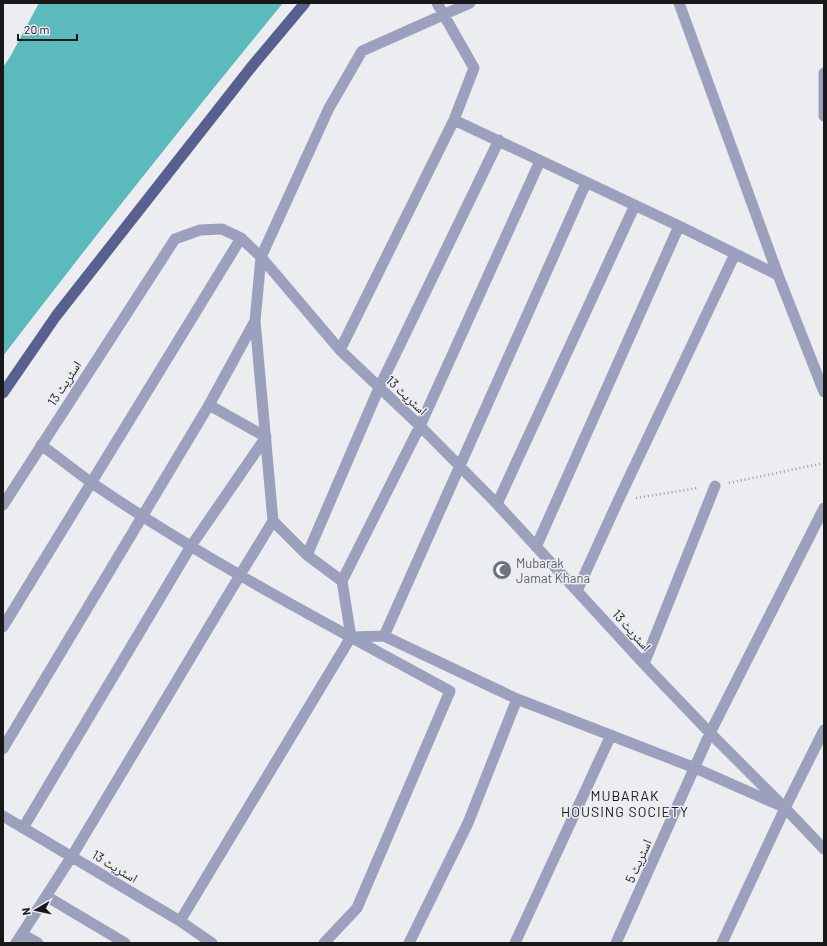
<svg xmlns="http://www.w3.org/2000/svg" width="827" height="946" font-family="Barlow,'Noto Naskh Arabic',sans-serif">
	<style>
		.water { fill: #5bbbbc }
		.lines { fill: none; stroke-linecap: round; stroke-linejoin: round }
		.path { stroke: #9c9da0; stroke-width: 2.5; stroke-dasharray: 1 3; stroke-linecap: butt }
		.minor { stroke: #9ba1bc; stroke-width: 11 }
		.primary { stroke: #586090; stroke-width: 11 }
		.labels { text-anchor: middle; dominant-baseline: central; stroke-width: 3; stroke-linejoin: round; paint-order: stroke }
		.street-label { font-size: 13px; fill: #181819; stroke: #ecedf1 }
		.worship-label { font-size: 13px; fill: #5b616d; stroke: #ecedf1; text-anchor: start }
		.neighbourhood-label { font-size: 14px; letter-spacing: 1px; fill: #181819; stroke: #ecedf1 }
	</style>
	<rect width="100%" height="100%" fill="#ecedf1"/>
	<path class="water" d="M39,3H283C188,119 94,237 3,356V67L10,57Z"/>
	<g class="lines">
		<path class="path" d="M729,483L824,463
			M636,498L698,488"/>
		<path class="minor" d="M679,3L778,275L824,392
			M824,73V116
			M454,120L679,226L778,275
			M340,350L454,120L474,68L437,3
			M41,445C58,457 75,471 92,483C206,561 329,625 450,691L357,908L324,943
			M497,504L635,205
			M3,505L175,239L200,230L222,229L241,238L261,257L340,350L420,426L497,504L644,664L710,733L785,808L824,849
			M273,521L307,555L379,388L499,140
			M536,547L679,226
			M307,555L342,581
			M577,591L618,501L735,254
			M3,627L241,238
			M384,636L517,699L695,768L779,805
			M352,637L384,636L586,183
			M644,664L715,486
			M3,749L209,405L255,321
			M3,816L180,921L212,943
			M23,828L191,546L266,437L209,405
			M46,896L125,943
			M180,921L351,637L342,581L420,426L540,161
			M22,934L38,943
			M16,943L72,856L240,575L273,521L255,321L261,257L329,108L362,51L470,3
			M409,943L468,823L517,699
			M515,943L611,735
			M616,943L710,733L824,508
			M722,943L785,808L824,730"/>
		<path class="primary" d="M3,393L56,316L253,65L305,3"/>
	</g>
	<defs>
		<symbol id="mosque-disc" viewBox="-11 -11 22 22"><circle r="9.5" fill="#6b7280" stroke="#ecedf1"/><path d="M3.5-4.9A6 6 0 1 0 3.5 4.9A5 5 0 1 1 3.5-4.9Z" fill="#fff"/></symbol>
	</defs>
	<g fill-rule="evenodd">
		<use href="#mosque-disc" x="491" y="559" width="22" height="22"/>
	</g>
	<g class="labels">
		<g class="street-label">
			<text transform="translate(64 383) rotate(-57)">اسٹریٹ 13</text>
			<text transform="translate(407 395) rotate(43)">اسٹریٹ 13</text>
			<text transform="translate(632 630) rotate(48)">اسٹریٹ 13</text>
			<text transform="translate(638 861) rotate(-66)">اسٹریٹ 5</text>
			<text transform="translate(115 866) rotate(31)">اسٹریٹ 13</text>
		</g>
		<g class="worship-label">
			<text x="516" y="563">Mubarak<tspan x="516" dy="15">Jamat Khana</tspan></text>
		</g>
		<g class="neighbourhood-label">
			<text x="625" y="795">MUBARAK<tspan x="625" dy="16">HOUSING SOCIETY</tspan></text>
		</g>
	</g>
	<rect width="827" height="946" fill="none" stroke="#181819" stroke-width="8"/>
	<g transform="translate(36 910) rotate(261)" stroke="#ecedf1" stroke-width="3" paint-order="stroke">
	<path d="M0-3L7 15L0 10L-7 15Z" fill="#181819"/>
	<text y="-6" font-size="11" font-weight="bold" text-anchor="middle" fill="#181819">N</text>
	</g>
	<path d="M18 34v6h59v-6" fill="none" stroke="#181819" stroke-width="2"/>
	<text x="24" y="34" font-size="12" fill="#181819" stroke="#ecedf1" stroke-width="3" paint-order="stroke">20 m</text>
</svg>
